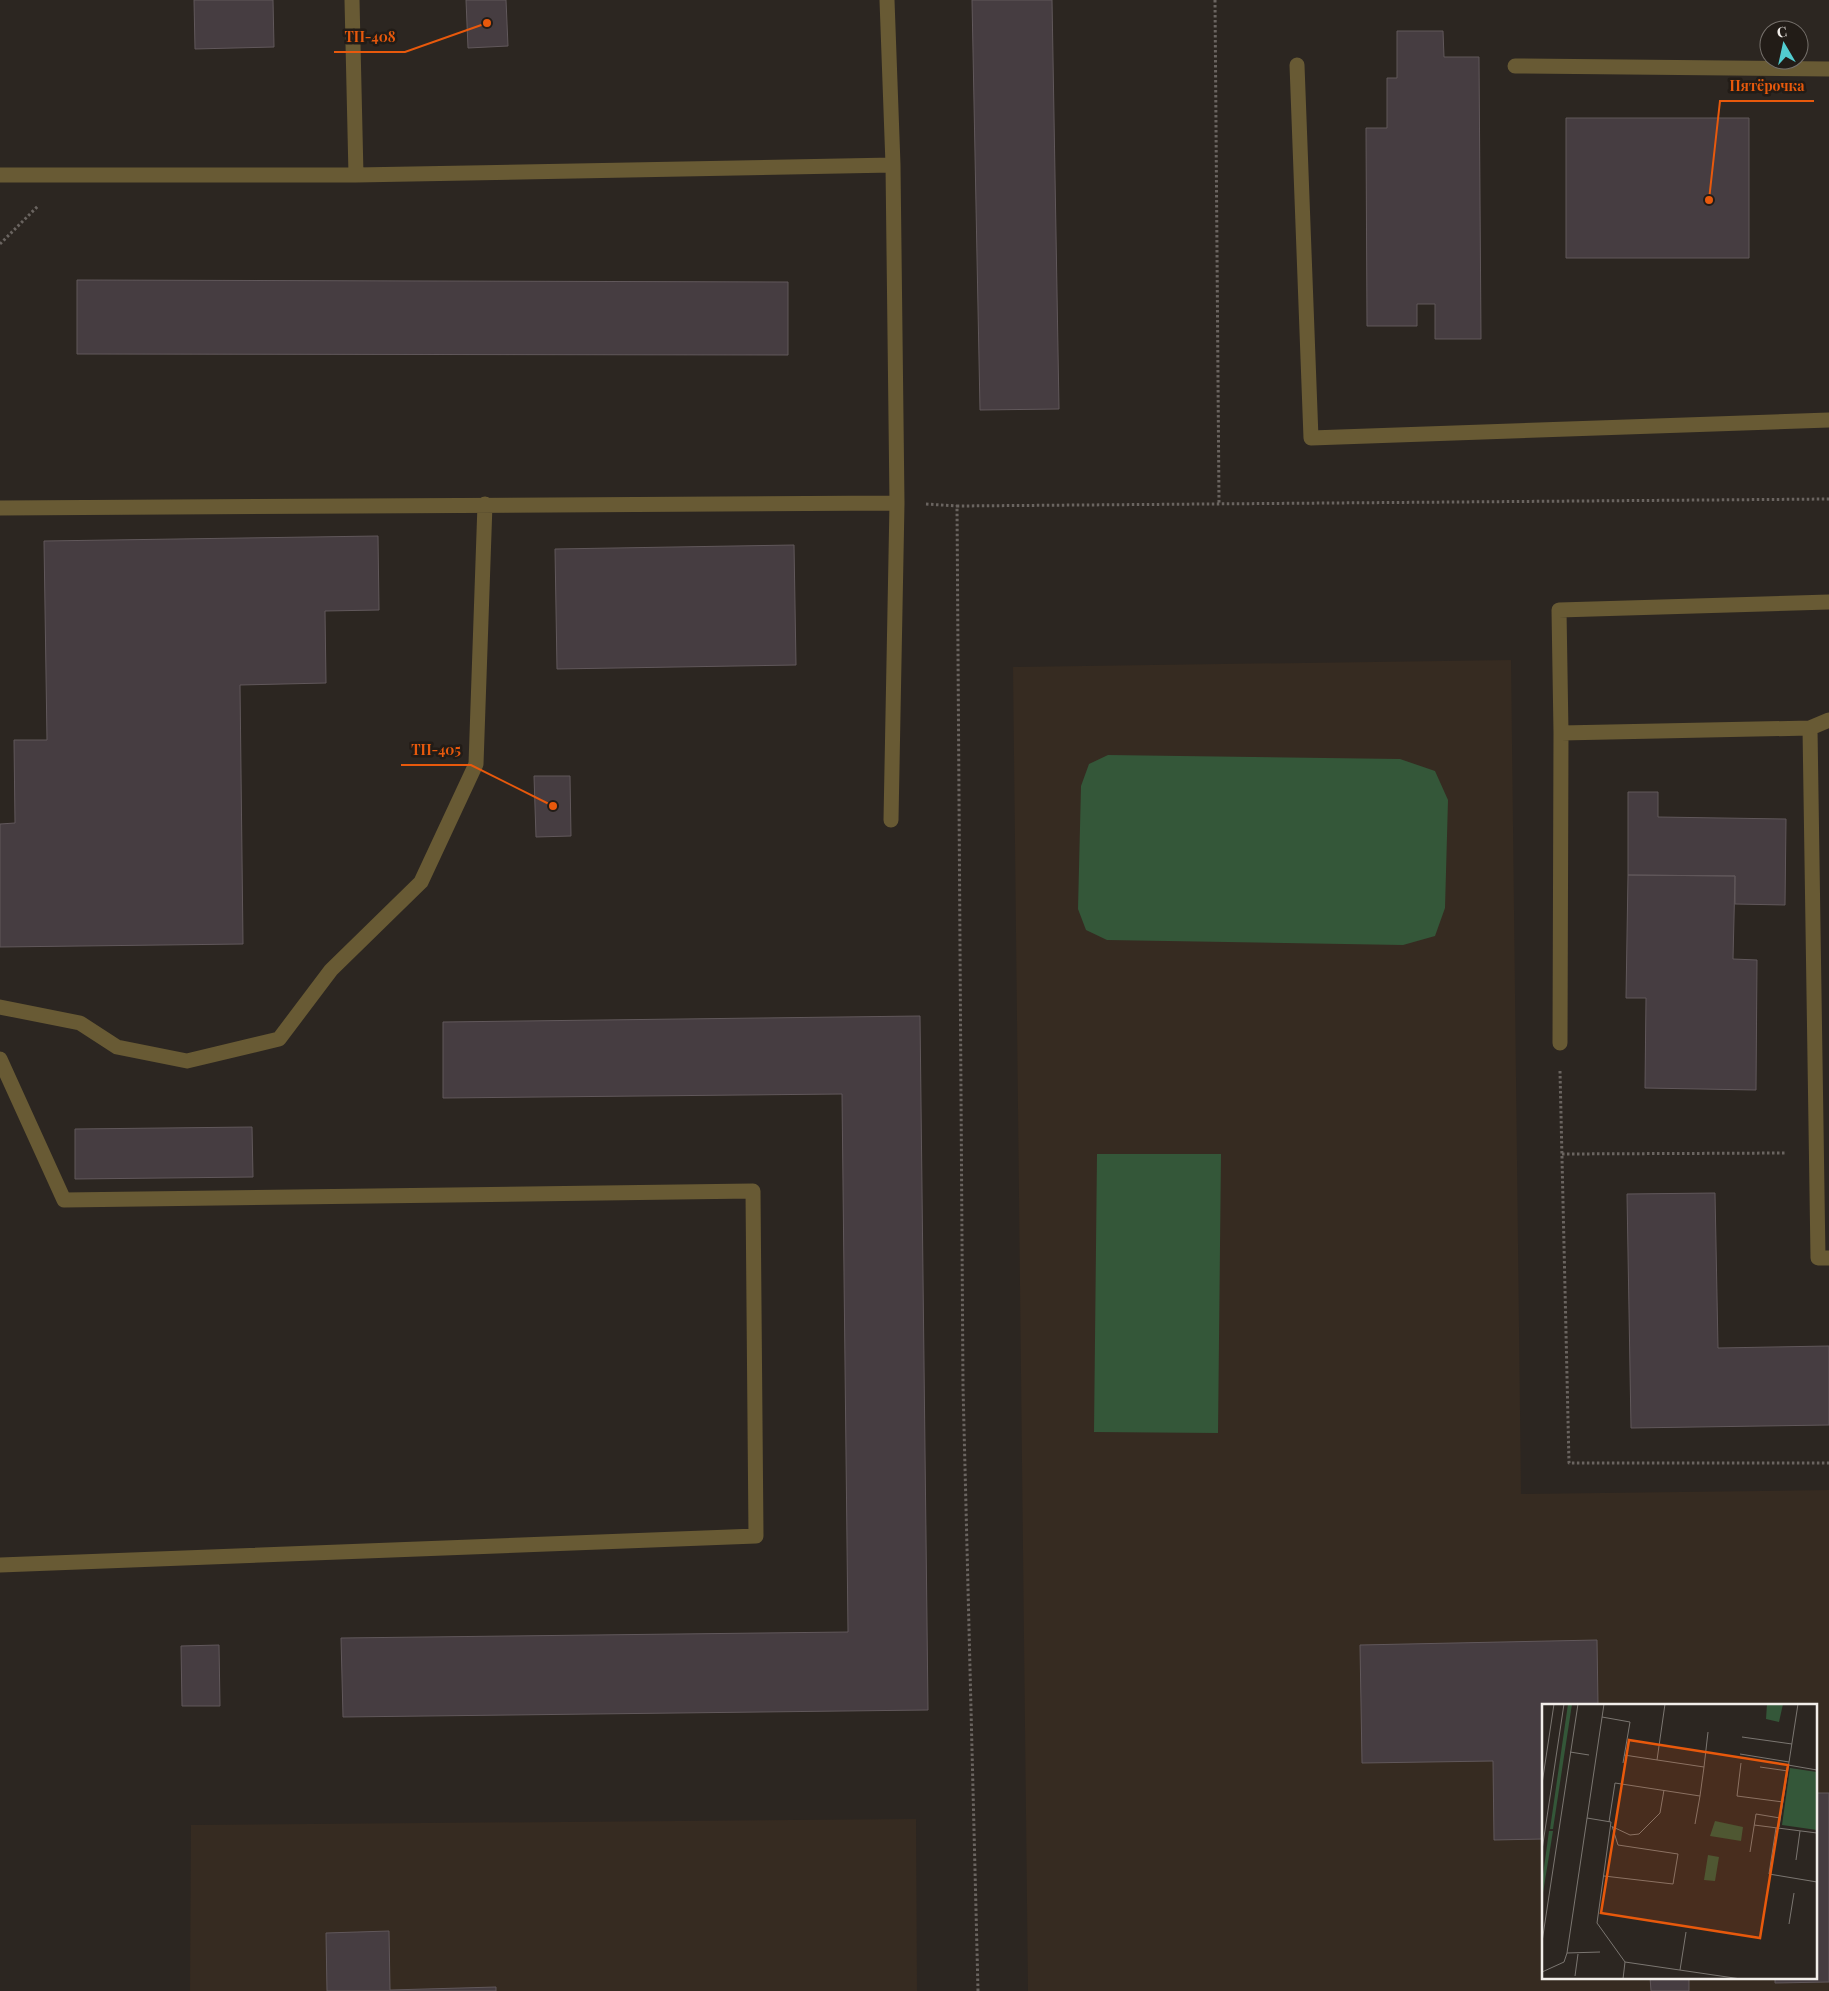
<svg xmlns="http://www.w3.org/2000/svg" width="1829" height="1991" font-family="'Playfair Display',serif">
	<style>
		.built { fill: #362b21; fill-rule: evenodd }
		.green { fill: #345739 }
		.building { fill: #463d41; stroke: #61585b }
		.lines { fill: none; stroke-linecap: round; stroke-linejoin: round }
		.path { stroke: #6a6460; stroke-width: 3; stroke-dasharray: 2.5 2.5; stroke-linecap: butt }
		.minor { stroke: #685a34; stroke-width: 15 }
		.inset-road { fill: none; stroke: #7b7671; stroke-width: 1 }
		.view { fill: #e8590c; fill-opacity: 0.15; stroke: #e8590c; stroke-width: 2.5 }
		.inset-edge { fill: none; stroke: #f2eeea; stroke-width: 2.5 }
		.leader { fill: none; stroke: #e8590c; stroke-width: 2 }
		.callout-dot { fill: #e8590c; stroke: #221c17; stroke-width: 2 }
		.callout-label { font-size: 14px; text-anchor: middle; font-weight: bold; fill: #e8590c; stroke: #221c17; stroke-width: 5; stroke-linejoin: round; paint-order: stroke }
	</style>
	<rect width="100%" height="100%" fill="#2c2621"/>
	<path class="built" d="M1511,660L1521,1494L1829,1490V1991H1028L1013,667ZM1543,1705H1815V1977H1543Z
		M916,1819L917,1991H190L191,1825Z"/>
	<path class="green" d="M1108,755L1400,759L1435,771L1448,800L1445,908L1435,936L1403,945L1107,940L1086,930L1078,909L1081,786L1089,764Z
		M1097,1154H1221L1218,1433L1094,1432Z"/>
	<path class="building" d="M194,0H273L274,47L195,49Z
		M466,0H506L508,46L468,48Z
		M972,0H1052L1059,409L980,410Z
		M1397,31H1443L1444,57H1479L1481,339H1435V304H1417V326H1367L1366,128H1387V78H1397Z
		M1566,118H1749V258H1566Z
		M77,280L788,282V355L77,354Z
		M378,536L379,610L325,611L326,683L240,685L243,944L0,947V824L15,823L14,740H47L44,541Z
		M794,545L796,665L557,669L555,549Z
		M534,776H570L571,836L536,837Z
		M1628,792H1658V817L1786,819L1785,905L1735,904V876L1628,875Z
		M1628,875L1735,876L1733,959L1757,960L1756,1090L1645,1088L1646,998H1626Z
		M920,1016L928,1710L343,1717L341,1638L848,1632L842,1094L443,1098V1022Z
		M252,1127L253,1177L75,1179V1129Z
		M1715,1193L1718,1348L1829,1346V1425L1631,1428L1627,1194Z
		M1597,1640L1598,1705H1543V1839L1494,1840L1493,1761L1362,1763L1360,1645Z
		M219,1645L220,1706H182L181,1646Z
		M1815,1793H1829V1982L1775,1983V1977H1815Z
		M389,1931L390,1990L496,1987V1991H327L326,1933Z
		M1650,1977H1689V1991H1651Z"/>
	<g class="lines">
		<path class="path" d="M1215,0L1219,504
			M0,244L38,206
			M926,504L957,506
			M1560,1071L1569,1463H1829
			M1562,1154L1786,1153
			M978,1991L963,1387L957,506L1829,499"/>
		<path class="minor" d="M352,0L356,175
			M1297,65L1311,438L1829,420
			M1515,66L1829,69
			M0,175H356L893,165L887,0
			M0,508L897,503L893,165
			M1810,728L1818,1258H1829
			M1561,733L1810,728L1829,720
			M891,820L897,503
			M0,1007L80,1023L117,1047L187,1061L279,1039L331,970L421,882L476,764L485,504
			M1560,1043L1561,733L1559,610L1829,602
			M0,1059L64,1200L753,1191L756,1536L0,1565"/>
	</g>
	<g transform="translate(1542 1704)">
		<rect width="275" height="275" fill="#2c2621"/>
		<path d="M26,0H30L11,125H8ZM225,0H241L237,18L224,15ZM248,64L275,68V126L240,121ZM173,117L201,123L199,137L168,132ZM7,127H11L0,195V178ZM166,151L177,153L173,177L162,176Z" fill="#345739"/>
		<path class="inset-road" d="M60,13L88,18L81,59M200,33L250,40M28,48L47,51M198,50L247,58M82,51L162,63L166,28M115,56L123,0M199,59L195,92L241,98M246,61L275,66M218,63L246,67M0,80L12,0M45,114L69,118L55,219L83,258L81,275M67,118L73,79L158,92L162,63M153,120L158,92M212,121L275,129M71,123L88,131L97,130L118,109L122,86M237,123L256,0M234,124L227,170L275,178M0,146L22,0M208,148L214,110L238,114M254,156L258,127M62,172L131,180L136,150L76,141L70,122M247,220L252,189M0,238L36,0M25,249L58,248M83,258L199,275M138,266L144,228M0,268L22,258L25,249L62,0M33,272L36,250"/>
		<path class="view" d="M87,36L246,61L218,234L59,209Z"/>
		<rect width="275" height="275" class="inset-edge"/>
	</g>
	<path class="leader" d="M487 23L405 52H334M1709 200L1720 101H1814M553 806L471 765H401"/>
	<g class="callout-dot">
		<circle cx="487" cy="23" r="5"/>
		<circle cx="1709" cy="200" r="5"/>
		<circle cx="553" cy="806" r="5"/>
	</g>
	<g class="callout-label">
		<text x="370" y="42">ТП-408</text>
		<text x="1767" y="91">Пятёрочка</text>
		<text x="436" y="755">ТП-405</text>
	</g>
	<g transform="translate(1784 45) rotate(351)"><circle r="24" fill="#221c17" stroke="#75706b"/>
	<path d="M0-4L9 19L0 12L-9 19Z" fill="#52cdd0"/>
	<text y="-8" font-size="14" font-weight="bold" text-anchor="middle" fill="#f2eeea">С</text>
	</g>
</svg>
